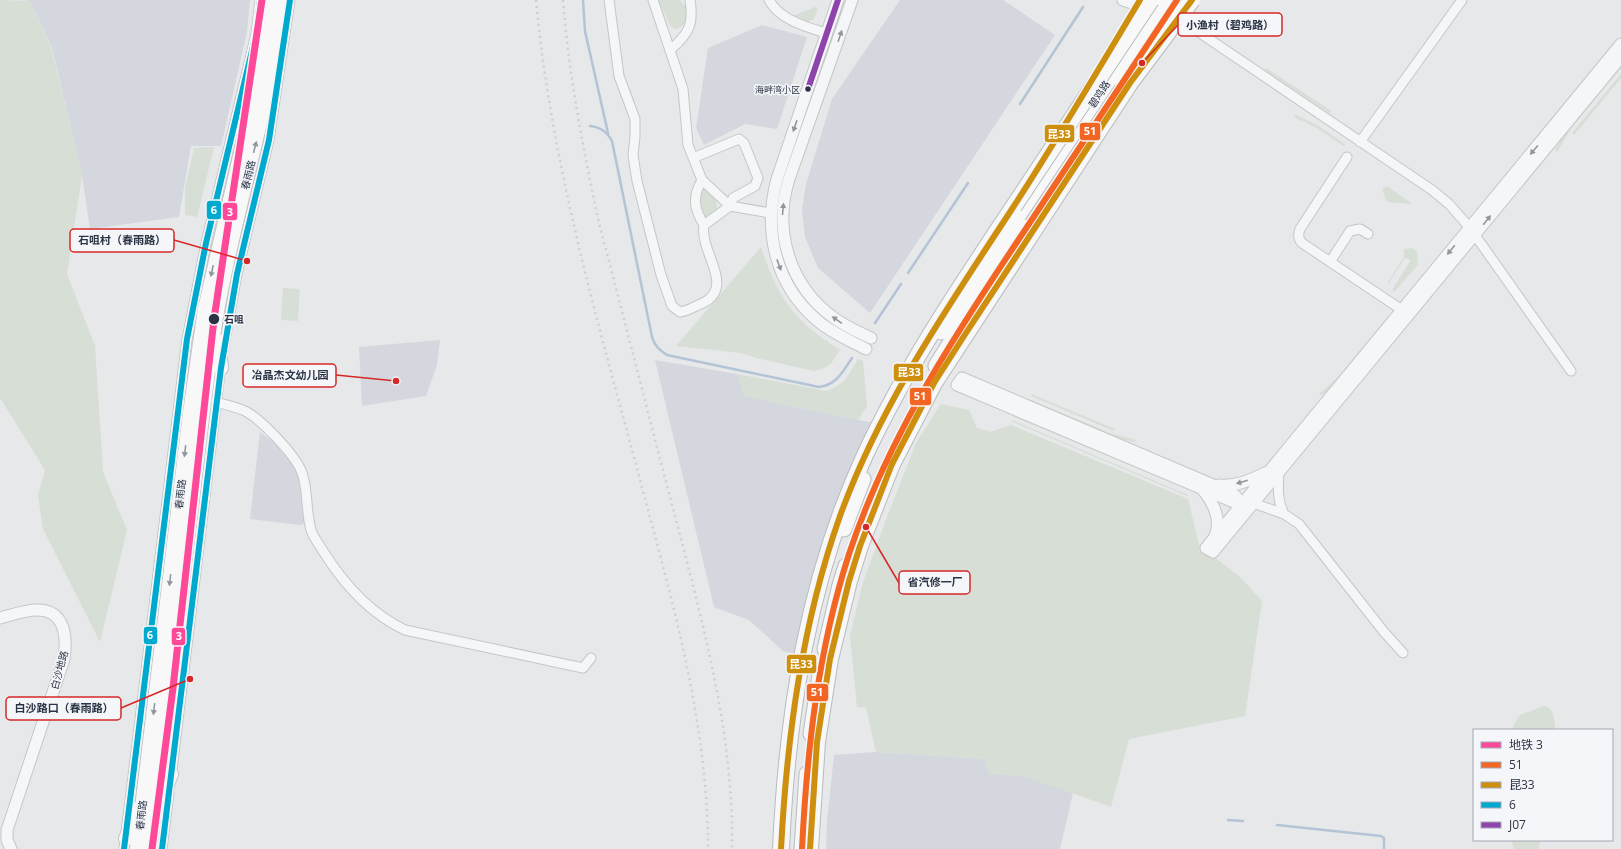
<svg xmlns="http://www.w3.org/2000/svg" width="1621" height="849" font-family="'Open Sans','Noto Sans SC',sans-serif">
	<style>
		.built { fill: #d4d7dd }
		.green { fill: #d6ded6 }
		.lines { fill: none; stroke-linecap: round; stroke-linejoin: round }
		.stream { stroke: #b4c4d5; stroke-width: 2.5 }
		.minor-casing { stroke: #c4c6c8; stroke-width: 11 }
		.tertiary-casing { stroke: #c4c6c8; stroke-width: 13 }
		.primary-casing { stroke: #c2c5c8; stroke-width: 16 }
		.trunk-casing { stroke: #b8bbbf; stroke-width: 17 }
		.motorway-casing { stroke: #b8bbbf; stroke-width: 18 }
		.minor { stroke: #f5f6f7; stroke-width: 9 }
		.tertiary { stroke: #f5f6f7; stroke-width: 11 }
		.primary { stroke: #f8f8f8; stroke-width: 14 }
		.trunk { stroke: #f8f8f8; stroke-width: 15 }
		.motorway { stroke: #f8f8f8; stroke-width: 16 }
		.rail { stroke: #cecfd2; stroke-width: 2.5; stroke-dasharray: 2 4; stroke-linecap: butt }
		.motorway-bridge-casing { stroke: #b8bbbf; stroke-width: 18; stroke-linecap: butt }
		.motorway-bridge { stroke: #f8f8f8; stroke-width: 16 }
		.bus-1-casing { stroke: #f4f6f9; stroke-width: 9 }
		.bus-2-casing { stroke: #f4f6f9; stroke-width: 9 }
		.bus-3-casing { stroke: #f4f6f9; stroke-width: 9 }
		.bus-4-casing { stroke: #f4f6f9; stroke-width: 9 }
		.bus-1 { stroke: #f26522; stroke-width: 6 }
		.bus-2 { stroke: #ce8f0e; stroke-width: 6 }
		.bus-3 { stroke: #00a9ce; stroke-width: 6 }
		.bus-4 { stroke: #8e44ad; stroke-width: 6 }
		.metro-1-casing { stroke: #f4f6f9; stroke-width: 10 }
		.metro-1 { stroke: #fe4998; stroke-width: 7 }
		.oneway { fill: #90959e }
		.oneway2 { fill: #92969e }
		.bus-dot { fill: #2b3445; stroke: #f4f6f9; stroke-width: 1.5 }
		.labels { text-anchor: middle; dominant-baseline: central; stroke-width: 3; stroke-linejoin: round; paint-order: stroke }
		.bus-label { font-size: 9px; fill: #2b3445; stroke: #f4f6f9; text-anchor: end }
		.street-label { font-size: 10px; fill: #2b3445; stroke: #f4f6f9 }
		.stop-label { font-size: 10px; font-weight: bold; fill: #2b3445; stroke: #f4f6f9; text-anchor: start }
		.leader { fill: none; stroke: #d62828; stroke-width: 1.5 }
		.callout-dot { fill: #d62828; stroke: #f4f6f9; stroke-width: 1.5 }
		.callout { fill: #f4f6f9; stroke: #d62828; stroke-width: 1.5 }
		.callout-label { font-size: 11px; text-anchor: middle; font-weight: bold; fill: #2b3445 }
		.line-badge { stroke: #f4f6f9; stroke-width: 1.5 }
		.badge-label { font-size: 11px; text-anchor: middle; font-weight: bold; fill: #fff }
	</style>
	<rect width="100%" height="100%" fill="#e6e8ea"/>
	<path class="built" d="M25,0H250L247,32L221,146H191L179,217L90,229L82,175L52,48L30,1Z
		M900,0H1003L1055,35L870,313L818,268L805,237L802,209L806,184L832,99Z
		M762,25L807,37L777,129L745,124L704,145L696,128L708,48Z
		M440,340L437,365L426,396L362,406L359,347Z
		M655,360L737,374L744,396L873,423L843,487L819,564L797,655L783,651L749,620L714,607Z
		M260,432L279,446L293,463L298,475L305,523L301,525L250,519Z
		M876,752L985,759L989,774L1024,776L1073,793L1060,849H826L827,821L834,755Z"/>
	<path class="green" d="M0,0L30,1L51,47L82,175L67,274L95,346L103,472L127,530L100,642L43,529L38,495L45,470L0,398Z
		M658,0H680L683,5L687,4C687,15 689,27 675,29L671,27Z
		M815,7L818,8L814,19L806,23L793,16Z
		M1621,63V68L1572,127L1557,152L1555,150L1570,125Z
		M1266,68L1330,110L1331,112L1329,113L1265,70Z
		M1621,74V78L1574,135L1572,133Z
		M1296,115L1317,125L1346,145L1343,146L1317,128L1294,117Z
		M265,138H266L223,328L224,310L230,276L263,139Z
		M214,147L197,217L185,215V188L194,148Z
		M1387,186L1411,203L1410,204L1389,202L1386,200L1382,189Z
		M702,188L707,190L716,200L717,210L705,219L701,217L697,197Z
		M761,247C778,298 794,321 840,350L830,365L822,369L814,371L756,358L741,353L676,346Z
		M1411,248L1417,251L1418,265L1394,292L1392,290L1411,260L1405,258L1388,284V282L1404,257V249Z
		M283,288L300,289L298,321L281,320Z
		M1387,318L1388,319L1340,379L1322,395L1319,394L1338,377Z
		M858,359L863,361L867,406L858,420L744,396L737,374L826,391C845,385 848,376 858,359Z
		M215,363L217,378L172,753L167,772H165Z
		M1032,394L1036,396L1115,429L1114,431L1031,396Z
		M1029,399L1110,433L1136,440L1135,442L1117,438L1028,401Z
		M941,404L969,410L977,428L991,432L1011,425L1188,499L1199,545L1240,577L1262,601L1245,716L1129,739L1111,807L1024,776L989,774L985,759L876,752L866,708L857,707L850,636L863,582L892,504L916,443Z
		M1012,414L1200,492V494L1012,416Z
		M1012,420L1188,495L1187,496L1011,421Z
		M161,561H166L139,782H135Z
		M1544,706C1556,708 1553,721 1556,730H1514L1513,726L1520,715Z
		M1511,840H1541L1538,849H1514Z"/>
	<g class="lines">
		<path class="stream" d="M583,0L585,31L608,133
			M1020,104L1083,7
			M590,126C601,127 607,132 612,141L652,337C655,346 659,350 667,355L819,387C837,385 843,371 852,358
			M908,273L968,183
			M875,323L901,284
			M1228,820L1243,821
			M1277,825L1381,836L1384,838V849"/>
		<defs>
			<path id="minor" d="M609,0L619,76L635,119V137L633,155L637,181L661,275L672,306L680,312C688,311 695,306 703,303C736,286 699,252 704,225L730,206L733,198L755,186L758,178L744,143L739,139L693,158
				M653,0L683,89L688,145L702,180L730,206L770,213
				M769,0C780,20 806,27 826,33
				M1175,16L1432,190L1449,204L1470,228L1571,371
				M670,50C689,34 694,24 690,0
				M1360,142L1462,0
				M1347,157L1300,229C1298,234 1298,239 1302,243L1402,310
				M702,180C692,197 694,209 704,225
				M1330,262L1350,231L1360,229L1368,234
				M223,351L237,274L269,140L290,0
				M216,402C226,405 236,407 245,411C261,419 299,458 303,476C308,493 306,512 311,530C313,537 319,544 323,551C343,583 371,614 405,630L583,668L591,658
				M1279,472C1278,487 1277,501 1284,514
				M1253,503L1284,514L1299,524L1384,632L1403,653
				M171,778L221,364
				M124,849L187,339L206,243L256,34L260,0
				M162,849L169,793"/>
			<path id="tertiary" d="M838,0L777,179C763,231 775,285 818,321C832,333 849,340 866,349
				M852,0L789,179C773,230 789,286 834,318C845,326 858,332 871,338
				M1123,0L1132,3L1149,14
				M1621,44L1206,548L1213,552L1621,57
				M1219,485C1235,487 1251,480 1265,473
				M1203,490C1213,502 1222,520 1215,536
				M1241,511C1241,503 1239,498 1232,493L962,378L957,385L1241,505L1247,503
				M0,618C12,615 25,610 37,610C66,610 67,638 64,659L7,830V840L11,849"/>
			<path id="primary" d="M218,341L221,368
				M161,801L171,774
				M126,839L137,809
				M137,849L190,413L205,309L253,100L269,0
				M150,849C163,739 176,629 190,519C198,452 205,384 216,317C234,211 270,108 282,0"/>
			<path id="trunk" d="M1122,82L1177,0
				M941,332L1162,0
				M936,366L954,337L1027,227
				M844,529L863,479
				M825,649L840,585L846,566
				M811,734L820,675
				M802,849L807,774"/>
			<path id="motorway" d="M781,849C787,714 808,579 865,455C906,367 960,287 1014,206
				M810,849L817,742L830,659L849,581L860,546L892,464L934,383L1130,83"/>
		</defs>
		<use href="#minor" class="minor-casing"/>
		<use href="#tertiary" class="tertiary-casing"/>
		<use href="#primary" class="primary-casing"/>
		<use href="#trunk" class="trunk-casing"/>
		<use href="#motorway" class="motorway-casing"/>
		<use href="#minor" class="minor"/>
		<use href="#tertiary" class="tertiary"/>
		<use href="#primary" class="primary"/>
		<use href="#trunk" class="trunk"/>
		<use href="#motorway" class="motorway"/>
		<path class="rail" d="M536,0C552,173 603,339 647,506C677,618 708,732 708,849
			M563,0C569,76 583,149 599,223C625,322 650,421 676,520C704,627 734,737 732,849"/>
		<defs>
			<path id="motorway-bridge" d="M1130,83L1192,0
				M1014,206L1151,0"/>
		</defs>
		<use href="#motorway-bridge" class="motorway-bridge-casing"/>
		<use href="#motorway-bridge" class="motorway-bridge"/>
		<defs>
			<path id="bus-1" d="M802,849C807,749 818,650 849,554C888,436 956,333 1025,230C1076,153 1126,76 1177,0"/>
			<path id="bus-2" d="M781,849C787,736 802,623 840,516C880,405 948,307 1012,209C1057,140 1098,70 1140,0
				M810,849L817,742L830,659L849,581L860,546L892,464L934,383L964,336L1130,83L1192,0"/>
			<path id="bus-3" d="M124,849L187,339L206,243L256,34L260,0
				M162,849L221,368L237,274L269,140L290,0"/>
			<path id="bus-4" d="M808,89L838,0"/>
		</defs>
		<use href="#bus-1" class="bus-1-casing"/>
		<use href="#bus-2" class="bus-2-casing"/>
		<use href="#bus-3" class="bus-3-casing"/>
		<use href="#bus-4" class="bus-4-casing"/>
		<use href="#bus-1" class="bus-1"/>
		<use href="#bus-2" class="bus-2"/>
		<use href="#bus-3" class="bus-3"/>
		<use href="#bus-4" class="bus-4"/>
		<defs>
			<path id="metro-1" d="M152,849L173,688L214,319L262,0"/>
		</defs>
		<use href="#metro-1" class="metro-1-casing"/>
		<use href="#metro-1" class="metro-1"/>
	</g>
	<defs><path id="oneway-solid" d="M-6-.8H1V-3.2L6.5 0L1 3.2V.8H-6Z"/></defs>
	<g class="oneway">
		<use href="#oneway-solid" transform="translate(840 36) rotate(-71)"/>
		<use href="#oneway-solid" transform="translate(795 126) rotate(109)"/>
		<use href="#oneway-solid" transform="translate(1534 150) rotate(130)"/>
		<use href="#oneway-solid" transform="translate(783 209) rotate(-85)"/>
		<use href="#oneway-solid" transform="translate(1487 220) rotate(-51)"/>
		<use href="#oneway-solid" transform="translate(1451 250) rotate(129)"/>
		<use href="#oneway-solid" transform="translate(779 265) rotate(70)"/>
		<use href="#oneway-solid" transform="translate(837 320) rotate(-146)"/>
		<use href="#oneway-solid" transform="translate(1242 482) rotate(164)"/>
	</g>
	<g class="oneway2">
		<use href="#oneway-solid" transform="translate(255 147) rotate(-76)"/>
		<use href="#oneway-solid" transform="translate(212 271) rotate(102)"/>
		<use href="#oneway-solid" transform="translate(185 451) rotate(97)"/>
		<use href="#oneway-solid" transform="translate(170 580) rotate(97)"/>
		<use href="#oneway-solid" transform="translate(154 709) rotate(97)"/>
	</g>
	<g class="bus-dot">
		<circle cx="808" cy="89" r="3.5"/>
		<circle cx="214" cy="319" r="6"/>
	</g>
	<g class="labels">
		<g class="bus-label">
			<text x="800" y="89">海畔湾小区</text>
		</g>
		<g class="street-label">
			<text transform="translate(1099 94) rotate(-56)">碧鸡路</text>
			<text transform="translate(248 175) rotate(-76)">春雨路</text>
			<text transform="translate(180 494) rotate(-83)">春雨路</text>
			<text transform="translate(59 670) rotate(-75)">白沙地路</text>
			<text transform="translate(141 815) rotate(-83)">春雨路</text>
		</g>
		<g class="stop-label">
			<text x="224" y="319">石咀</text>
		</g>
	</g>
	<path class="leader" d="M1142 63L1178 25M247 261L174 240M396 381L336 375M866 527L899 583M190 679L121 708"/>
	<g class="callout-dot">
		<circle cx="1142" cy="63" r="4"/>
		<circle cx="247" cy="261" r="4"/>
		<circle cx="396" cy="381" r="4"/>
		<circle cx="866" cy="527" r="4"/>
		<circle cx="190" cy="679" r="4"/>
	</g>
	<g class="callout">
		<rect x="1178" y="13" width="104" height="23" rx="4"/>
		<rect x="70" y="229" width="104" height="23" rx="4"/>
		<rect x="243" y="364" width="93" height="23" rx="4"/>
		<rect x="899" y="571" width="71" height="23" rx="4"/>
		<rect x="6" y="697" width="115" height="23" rx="4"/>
	</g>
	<g class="callout-label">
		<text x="1230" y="29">小渔村（碧鸡路）</text>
		<text x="122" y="244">石咀村（春雨路）</text>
		<text x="290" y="379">冶晶杰文幼儿园</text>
		<text x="935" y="586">省汽修一厂</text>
		<text x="64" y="712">白沙路口（春雨路）</text>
	</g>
	<g class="line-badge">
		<rect x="1079" y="122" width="22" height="19" rx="4" fill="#f26522"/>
		<rect x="1044" y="124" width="31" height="19" rx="4" fill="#ce8f0e"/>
		<rect x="206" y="200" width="16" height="20" rx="4" fill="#00a9ce"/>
		<rect x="222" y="202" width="16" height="19" rx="4" fill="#fe4998"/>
		<rect x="893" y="363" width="31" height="19" rx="4" fill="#ce8f0e"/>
		<rect x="909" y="387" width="23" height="19" rx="4" fill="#f26522"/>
		<rect x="143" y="626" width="15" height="19" rx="4" fill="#00a9ce"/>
		<rect x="171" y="627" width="15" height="19" rx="4" fill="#fe4998"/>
		<rect x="786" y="654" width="31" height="20" rx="4" fill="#ce8f0e"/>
		<rect x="806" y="683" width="23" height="19" rx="4" fill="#f26522"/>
	</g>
	<g class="badge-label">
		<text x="1090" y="135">51</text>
		<text x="1059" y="138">昆33</text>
		<text x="214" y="214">6</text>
		<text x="230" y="216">3</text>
		<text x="909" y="376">昆33</text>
		<text x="920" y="400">51</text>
		<text x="150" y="639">6</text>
		<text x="179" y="640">3</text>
		<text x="801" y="668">昆33</text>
		<text x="817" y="696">51</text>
	</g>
	<rect x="1473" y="729" width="140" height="112" fill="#f4f6f9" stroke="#a4a8b1"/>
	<rect x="1481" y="742" width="20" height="6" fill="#fe4998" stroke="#a4a8b1"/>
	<text x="1509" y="749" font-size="12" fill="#2b3445">地铁 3</text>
	<rect x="1481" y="762" width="20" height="6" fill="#f26522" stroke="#a4a8b1"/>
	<text x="1509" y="769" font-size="12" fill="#2b3445">51</text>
	<rect x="1481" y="782" width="20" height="6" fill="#ce8f0e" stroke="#a4a8b1"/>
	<text x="1509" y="789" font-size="12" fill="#2b3445">昆33</text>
	<rect x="1481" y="802" width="20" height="6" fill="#00a9ce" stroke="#a4a8b1"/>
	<text x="1509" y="809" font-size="12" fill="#2b3445">6</text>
	<rect x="1481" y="822" width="20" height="6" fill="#8e44ad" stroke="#a4a8b1"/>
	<text x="1509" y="829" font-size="12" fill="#2b3445">J07</text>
</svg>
